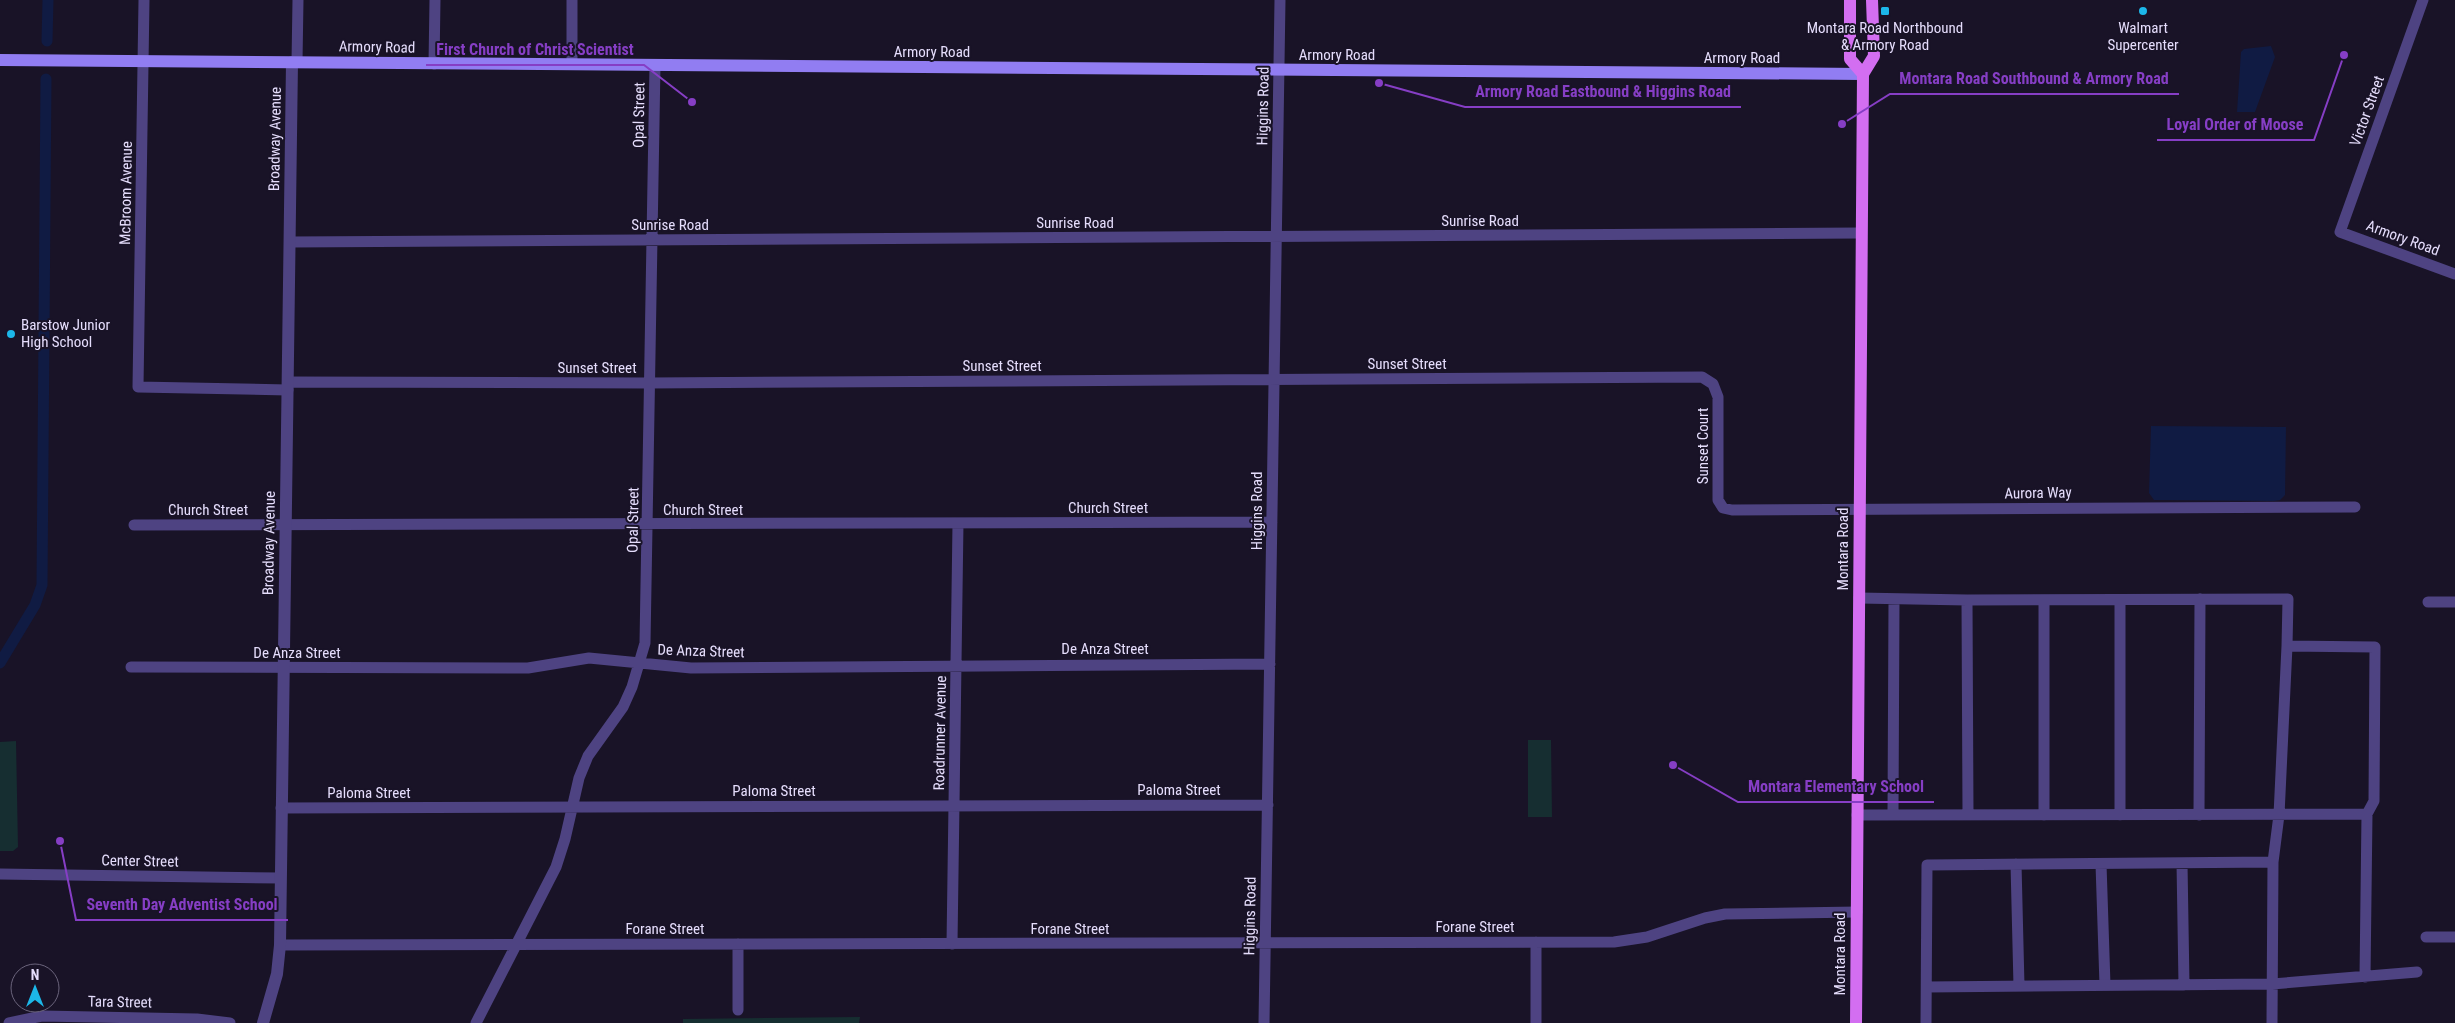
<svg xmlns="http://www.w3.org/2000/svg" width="2455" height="1023" font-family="'Roboto Condensed',sans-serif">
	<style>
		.park { fill: #162e31 }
		.water { fill: #101b43 }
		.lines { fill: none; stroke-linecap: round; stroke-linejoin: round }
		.canal { stroke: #101b43; stroke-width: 11 }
		.minor { stroke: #4e4382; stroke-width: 11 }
		.tertiary { stroke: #4e4382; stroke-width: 12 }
		.secondary { stroke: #917df2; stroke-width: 12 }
		.primary { stroke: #d36ef1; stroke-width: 12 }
		.poi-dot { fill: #1cb7e9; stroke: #191327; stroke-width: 2 }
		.labels { text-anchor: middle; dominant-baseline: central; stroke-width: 4; stroke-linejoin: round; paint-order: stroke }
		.poi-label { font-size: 15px; fill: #e5ddfc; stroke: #191327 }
		.street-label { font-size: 15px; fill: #e5ddfc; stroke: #191327 }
		.leader { fill: none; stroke: #863ec5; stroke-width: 2 }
		.callout-dot { fill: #863ec5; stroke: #191327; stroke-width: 2 }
		.callout-label { font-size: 16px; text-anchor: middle; font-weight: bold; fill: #863ec5; stroke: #191327; stroke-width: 4; stroke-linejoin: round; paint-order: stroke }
	</style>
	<rect width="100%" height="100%" fill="#191327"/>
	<path class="park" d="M1528,740H1551L1552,817H1528Z
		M16,741L18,847L13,851H0V742Z
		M860,1017L859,1023H683V1019Z"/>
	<path class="water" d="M2271,46L2275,57L2255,112H2237L2241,52L2244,49Z
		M2151,426L2286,427L2285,495L2280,500L2274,501L2154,500L2149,493Z"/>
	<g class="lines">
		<path class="canal" d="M47,41L48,0
			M0,663L35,605L42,585L46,79"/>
		<path class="minor" d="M144,0L138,387L288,390
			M2423,0L2340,232L2455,274
			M297,62L298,0
			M434,64L435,0
			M572,64V0
			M290,242L1860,233
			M288,382L649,383L1702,377L1713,384L1718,397V500L1723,508L1732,510L2355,507
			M134,525L1272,522
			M1859,598L1967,600L2288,599L2287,646L2375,647L2374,801L2367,814L2365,977
			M1967,600L1968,815
			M2044,600V815
			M2120,600V815
			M2428,602H2455
			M131,667L528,668L589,658L691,668L1270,664
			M281,808L1268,805
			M1857,815L2367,814
			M1893,815L1894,599
			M2199,815L2200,599
			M2273,862L2279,815L2287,646
			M2182,863L2184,985
			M2016,864L2019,986
			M2101,864L2105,985
			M0,874L280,878
			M2426,937H2455
			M1536,942V1023
			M738,944V1010
			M952,944L958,523
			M280,945L1614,942L1647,937L1705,918L1725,914L1857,912
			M1927,987L2272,984L2417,972
			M9,1023L42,1016L197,1019L230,1023
			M476,1023L556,867L565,839L579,778L588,756L623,707L632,687L645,643L655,65
			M1264,1023L1280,0
			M1926,1023L1927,865L2273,862L2272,1023"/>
		<path class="tertiary" d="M263,1023L277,974L280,945L292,62"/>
		<path class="secondary" d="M0,60L1863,74"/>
		<path class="primary" d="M1850,0V59L1863,74
			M1856,1023L1863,74L1874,56L1872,0"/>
	</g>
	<g class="poi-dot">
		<rect x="1880" y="6" width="10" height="10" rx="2.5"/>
		<circle cx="2143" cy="11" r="5"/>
		<circle cx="11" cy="334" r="5"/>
	</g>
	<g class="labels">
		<g class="poi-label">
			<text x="1885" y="28">Montara Road Northbound<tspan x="1885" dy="17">&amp; Armory Road</tspan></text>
			<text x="2143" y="28">Walmart<tspan x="2143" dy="17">Supercenter</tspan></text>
			<text x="21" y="325" text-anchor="start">Barstow Junior<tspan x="21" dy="17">High School</tspan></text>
		</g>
		<g class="street-label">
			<text transform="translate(377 47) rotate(1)">Armory Road</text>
			<text x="932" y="52">Armory Road</text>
			<text x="1337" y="55">Armory Road</text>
			<text x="1742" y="58">Armory Road</text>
			<text transform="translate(1263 106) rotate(-89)">Higgins Road</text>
			<text transform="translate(2367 111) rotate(-70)">Victor Street</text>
			<text transform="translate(639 115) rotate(-89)">Opal Street</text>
			<text transform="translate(275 139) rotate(-89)">Broadway Avenue</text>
			<text transform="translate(126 193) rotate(-89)">McBroom Avenue</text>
			<text x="1480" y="221">Sunrise Road</text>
			<text x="1075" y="223">Sunrise Road</text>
			<text x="670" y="225">Sunrise Road</text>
			<text transform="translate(2403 238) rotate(20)">Armory Road</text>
			<text x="1407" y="364">Sunset Street</text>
			<text x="1002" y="366">Sunset Street</text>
			<text x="597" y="368">Sunset Street</text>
			<text transform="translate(1703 446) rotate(-90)">Sunset Court</text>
			<text transform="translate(2038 493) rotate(-1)">Aurora Way</text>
			<text x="1108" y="508">Church Street</text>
			<text x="208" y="510">Church Street</text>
			<text x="703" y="510">Church Street</text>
			<text transform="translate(1257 511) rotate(-90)">Higgins Road</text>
			<text transform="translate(633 520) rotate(-89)">Opal Street</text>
			<text transform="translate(269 543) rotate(-89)">Broadway Avenue</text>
			<text transform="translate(1843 549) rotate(-90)">Montara Road</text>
			<text x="1105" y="649">De Anza Street</text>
			<text transform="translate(701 651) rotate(2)">De Anza Street</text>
			<text x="297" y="653">De Anza Street</text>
			<text transform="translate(940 733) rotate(-89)">Roadrunner Avenue</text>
			<text x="1179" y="790">Paloma Street</text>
			<text x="774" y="791">Paloma Street</text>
			<text x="369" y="793">Paloma Street</text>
			<text transform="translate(140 861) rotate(1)">Center Street</text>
			<text transform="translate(1250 916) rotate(-89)">Higgins Road</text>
			<text x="1475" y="927">Forane Street</text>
			<text x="665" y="929">Forane Street</text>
			<text x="1070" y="929">Forane Street</text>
			<text transform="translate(1840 954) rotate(-90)">Montara Road</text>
			<text transform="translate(120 1002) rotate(1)">Tara Street</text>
		</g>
	</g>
	<path class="leader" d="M692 102L644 65H426M1842 124L1890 94H2179M1379 83L1465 107H1741M2344 55L2314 140H2157M1673 765L1738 802H1934M60 841L76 920H288"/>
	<g class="callout-dot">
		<circle cx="692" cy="102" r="5"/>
		<circle cx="1842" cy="124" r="5"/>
		<circle cx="1379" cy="83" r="5"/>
		<circle cx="2344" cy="55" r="5"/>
		<circle cx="1673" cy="765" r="5"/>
		<circle cx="60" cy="841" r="5"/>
	</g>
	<g class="callout-label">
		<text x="535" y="55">First Church of Christ Scientist</text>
		<text x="2034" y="84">Montara Road Southbound &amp; Armory Road</text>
		<text x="1603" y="97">Armory Road Eastbound &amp; Higgins Road</text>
		<text x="2235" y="130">Loyal Order of Moose</text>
		<text x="1836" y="792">Montara Elementary School</text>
		<text x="182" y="910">Seventh Day Adventist School</text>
	</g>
	<g transform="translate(35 988)"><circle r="24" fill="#191327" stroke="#6b647c"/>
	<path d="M0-4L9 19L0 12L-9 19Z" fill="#1cb7e9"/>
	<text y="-8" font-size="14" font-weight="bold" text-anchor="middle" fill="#e5ddfc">N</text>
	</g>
</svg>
